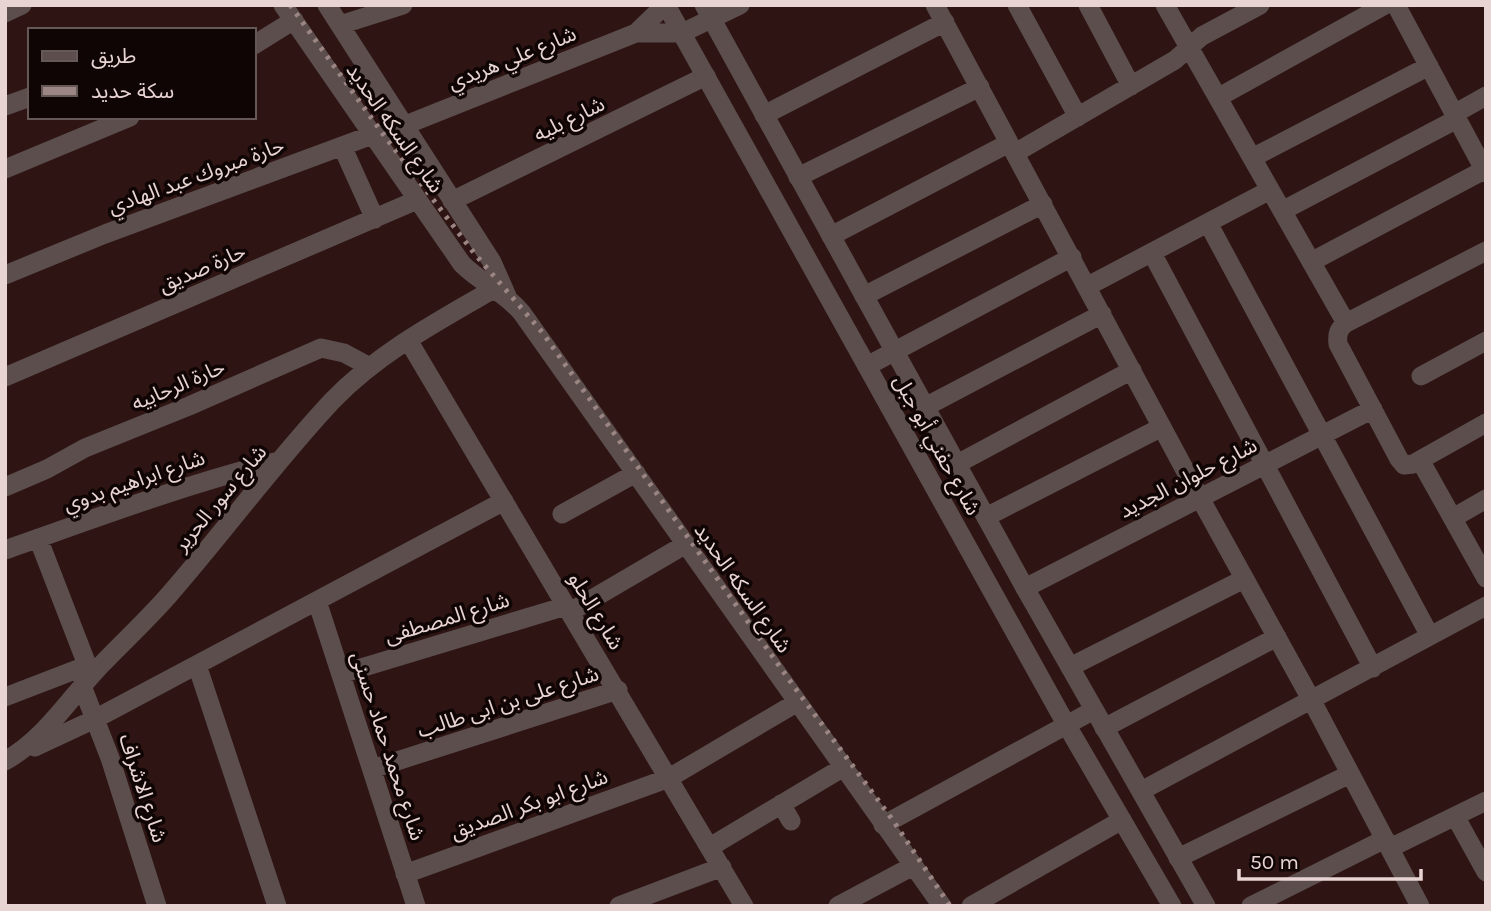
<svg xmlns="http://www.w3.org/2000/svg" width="1491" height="911" font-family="Karla,'Noto Sans Arabic',sans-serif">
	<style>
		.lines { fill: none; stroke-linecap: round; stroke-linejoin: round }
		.minor { stroke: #5b4e4c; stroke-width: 19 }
		.tertiary { stroke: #5b4e4c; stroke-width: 19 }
		.rail { stroke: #9c8684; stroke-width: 5; stroke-dasharray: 3.5 7; stroke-linecap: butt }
		.labels { text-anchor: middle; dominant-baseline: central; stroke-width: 7; stroke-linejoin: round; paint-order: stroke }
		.street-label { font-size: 21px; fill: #e8d5d3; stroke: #0f0504 }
	</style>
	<rect width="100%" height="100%" fill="#2e1513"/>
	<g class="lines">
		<path class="minor" d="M283,5L462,264C481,283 505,292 522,313L942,906
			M327,5L492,262L507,296
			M935,5L1200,498L1312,701L1420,906
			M1017,5L1078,117
			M1088,5L1131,86
			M1165,5L1346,323
			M1396,5L1486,173
			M5,13L22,5
			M340,25L403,5
			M636,33L665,5
			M254,45L294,20
			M1219,97L1385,5
			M5,106L30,97
			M1454,114L1486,96
			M764,115L945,22
			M342,146L375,219
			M1015,153L1175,60L1202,36L1260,5
			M1252,158L1429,66
			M5,169L130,117
			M798,177L980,87
			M452,201L706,76
			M1282,211L1457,119
			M1208,223L1430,636
			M831,236L1009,143
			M1486,251L1346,323C1338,329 1337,335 1338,344L1399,459L1404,465L1413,464L1486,423
			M1152,253L1373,668
			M1311,262L1484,170
			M5,275L105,234L372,135L383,134L636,33H682L740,5
			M1088,286L1270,190
			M864,296L1043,204
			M408,340L744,906
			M867,366L1072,257
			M1421,376L1486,341
			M5,377L417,200
			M925,407L1102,314
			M1420,460L1486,578
			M957,464L1132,370
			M5,487L47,469L85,448L189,406L321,348L344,353L370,367
			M562,514L636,473
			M986,517L1162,427
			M1453,518L1486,499
			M38,538L91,675
			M5,550C96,518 186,484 279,461
			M1025,588L1373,409
			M317,601L416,906
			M570,612L686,544
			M197,665L277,906
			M1070,667L1244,579
			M341,674L566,606
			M82,686L110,758L157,906
			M5,697L88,665
			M1104,728L1277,637
			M35,747L95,719L504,501
			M5,761C46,738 70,697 102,664C124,641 147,620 168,596C224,532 274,463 332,401C377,354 436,322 492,290
			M372,769L618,690
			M1141,791L1486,606
			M781,804L791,821
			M1455,816L1486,872
			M883,825L1094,710
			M710,847L842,768
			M1390,848L1486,801
			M1178,858L1350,774
			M405,874L669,778L796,703
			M619,906L722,867
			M838,906L913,866
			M971,906L1122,820
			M1251,906L1385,839"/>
		<path class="tertiary" d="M666,5L1066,724L1172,906
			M704,5L1025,588L1206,906"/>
		<path class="rail" d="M290,5L383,134L474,253L542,332L795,688L892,819L950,906"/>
	</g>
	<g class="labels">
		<g class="street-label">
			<text transform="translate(512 58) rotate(-22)">شارع علي هريدي</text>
			<text transform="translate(569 119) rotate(-26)">شارع بليه</text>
			<text transform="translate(395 128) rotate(55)">شارع السكه الحديد</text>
			<text transform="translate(196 176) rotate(-20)">حارة مبروك عبد الهادي</text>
			<text transform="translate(202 268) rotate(-23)">حارة صديق</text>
			<text transform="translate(178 385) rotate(-23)">حارة الرحابيه</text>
			<text transform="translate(937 445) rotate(61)">شارع حفني أبو جبل</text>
			<text transform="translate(1188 478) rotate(-27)">شارع حلوان الجديد</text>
			<text transform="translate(134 481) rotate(-19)">شارع ابراهيم بدوي</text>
			<text transform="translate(220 498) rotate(-50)">شارع سور الحرير</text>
			<text transform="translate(743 588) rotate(55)">شارع السكه الحديد</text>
			<text transform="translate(596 611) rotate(59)">شارع الحلو</text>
			<text transform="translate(447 618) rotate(-17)">شارع المصطفى</text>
			<text transform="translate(508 702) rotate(-18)">شارع على بن ابى طالب</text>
			<text transform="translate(388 746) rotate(72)">شارع محمد حماد حسنى</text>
			<text transform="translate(143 788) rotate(72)">شارع الاشراف</text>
			<text transform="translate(529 804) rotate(-20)">شارع ابو بكر الصديق</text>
		</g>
	</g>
	<rect width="1491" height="911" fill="none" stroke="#e8d5d3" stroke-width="14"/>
	<rect x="28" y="28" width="228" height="91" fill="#0f0504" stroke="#665857" stroke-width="2"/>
	<rect x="42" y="51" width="35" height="10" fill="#5b4e4c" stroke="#665857" stroke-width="2"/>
	<text x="91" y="63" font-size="21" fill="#e8d5d3">طريق</text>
	<rect x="42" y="86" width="35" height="10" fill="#9c8684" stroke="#665857" stroke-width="2"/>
	<text x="91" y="98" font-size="21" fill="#e8d5d3">سكة حديد</text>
	<path d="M1239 869v10h182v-10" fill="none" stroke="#e8d5d3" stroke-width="3.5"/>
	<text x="1250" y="869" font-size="21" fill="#e8d5d3" stroke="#0f0504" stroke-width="5" paint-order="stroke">50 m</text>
</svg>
